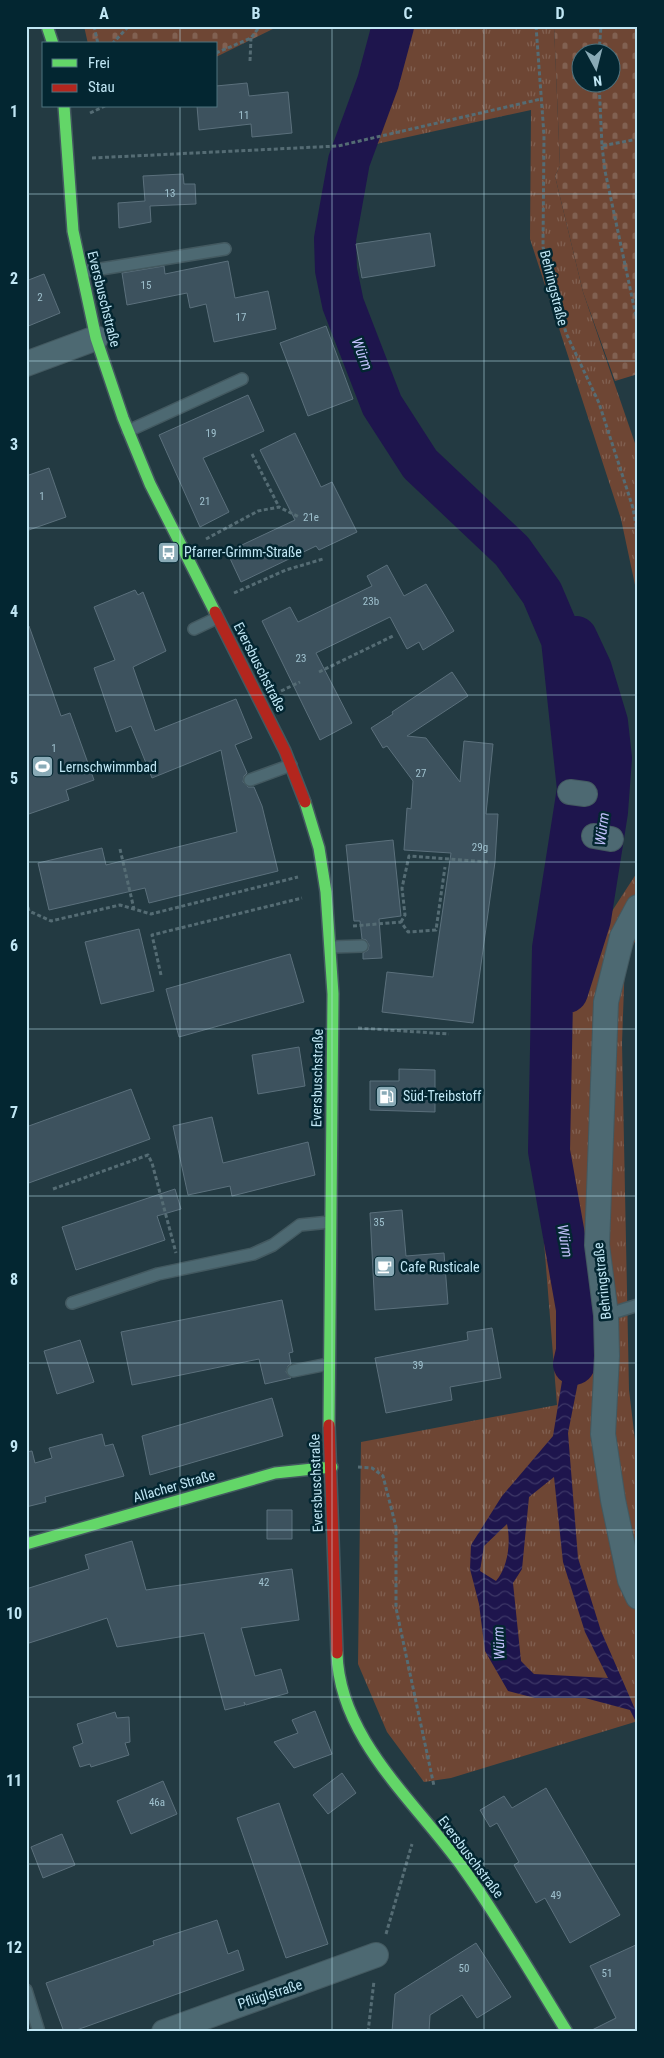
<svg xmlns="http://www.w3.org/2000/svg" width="664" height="2058" font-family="'Roboto Condensed',sans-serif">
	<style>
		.cemetery { fill: url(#cemetery-stones); fill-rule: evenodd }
		.park { fill: url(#park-tufts) }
		.water { fill: url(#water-waves); fill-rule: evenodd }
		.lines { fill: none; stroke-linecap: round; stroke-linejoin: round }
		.river { stroke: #1e154d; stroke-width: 42 }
		.building { fill: #3d525e; stroke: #5b707c }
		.lane-casing { stroke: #435960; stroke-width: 14 }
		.street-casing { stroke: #435960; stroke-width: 26 }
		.fast-casing { stroke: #435960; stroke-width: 14 }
		.jam-casing { stroke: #435960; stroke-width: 14 }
		.path { stroke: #556c74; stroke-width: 3; stroke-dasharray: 4 2.5; stroke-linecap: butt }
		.lane { stroke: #4d6972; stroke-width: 11 }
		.street { stroke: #4d6972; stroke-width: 24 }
		.fast { stroke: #63d668; stroke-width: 11 }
		.jam { stroke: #b3261e; stroke-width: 11 }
		.grid { fill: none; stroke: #c0e6f4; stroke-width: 1; stroke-opacity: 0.55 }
		.labels { text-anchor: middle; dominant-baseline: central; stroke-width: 5; stroke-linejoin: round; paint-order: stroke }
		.number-label { font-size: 11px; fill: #9fc1ce }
		.street-label { font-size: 14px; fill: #c0e6f4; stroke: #032631 }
		.poi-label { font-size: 14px; fill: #c0e6f4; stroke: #032631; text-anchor: start }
		.water-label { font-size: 15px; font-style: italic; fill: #c0c0fa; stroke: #032631 }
		.neatline { fill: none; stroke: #c0e6f4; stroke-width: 2 }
		.grid-label { font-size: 16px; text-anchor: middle; font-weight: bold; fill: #c0e6f4 }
	</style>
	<defs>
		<pattern id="cemetery-stones" width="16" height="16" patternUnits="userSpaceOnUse" patternTransform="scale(1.25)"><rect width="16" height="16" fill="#6e4634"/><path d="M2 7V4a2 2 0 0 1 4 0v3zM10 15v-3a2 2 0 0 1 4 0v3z" fill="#816152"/></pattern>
		<pattern id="park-tufts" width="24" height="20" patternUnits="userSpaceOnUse" patternTransform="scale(1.25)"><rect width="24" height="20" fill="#6e4634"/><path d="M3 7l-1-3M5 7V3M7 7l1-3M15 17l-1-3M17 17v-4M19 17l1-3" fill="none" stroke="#816152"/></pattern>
		<pattern id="water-waves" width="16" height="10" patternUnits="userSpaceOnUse" patternTransform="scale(1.25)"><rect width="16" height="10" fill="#1e154d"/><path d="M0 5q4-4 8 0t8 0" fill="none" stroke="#3d3767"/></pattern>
	</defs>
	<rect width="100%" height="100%" fill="#233a42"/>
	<path class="cemetery" d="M84,26H279L216,57V44H88Z
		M554,26H638V374L615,381L583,292L555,176L560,166ZM582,52H612V82H582Z"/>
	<path class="park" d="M386,26H554L560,166L555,176L583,292L638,452V599L621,519L530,239L531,110L349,150Z
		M638,871V936L625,960L622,1043L629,1390L638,1465V1721L451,1778L424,1782L387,1732L358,1664L361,1442L557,1405L537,1154L549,951L590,945Z"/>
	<path class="water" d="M579,1307L584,1352L568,1433L578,1558L601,1631L638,1716V1726L630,1710L585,1698H535L508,1691L485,1651L479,1604L470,1569L471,1545L502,1496L553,1436L574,1308ZM554,1477L563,1562L585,1632L608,1678L534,1674L521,1661L513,1583L522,1569L529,1497ZM507,1524C511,1543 508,1567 496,1581L480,1571L484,1546Z"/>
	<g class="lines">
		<path class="river" d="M393,26L378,82L349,161L335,239L336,270L343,304L382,405L420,464L512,551L542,593L562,640L578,789L553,948L549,1151L577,1309V1351L574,1364
			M567,992L590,919L607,812L611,758L607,722L591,669L576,637"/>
	</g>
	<path class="building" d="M247,83L249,96L288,92L292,133L252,137L251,124L199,130L197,106H216V86Z
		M183,174L184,184H195L196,204L150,206L151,222L119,228L118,203L145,201L143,176Z
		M430,233L435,266L362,278L356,244Z
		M228,261L235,298L268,291L276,329L214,342L206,304L190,308L187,293L127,305L122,273L164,266L165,274Z
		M44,274L60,313L26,327V281Z
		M326,326L353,399L308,416L280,343Z
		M248,395L264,431L203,458L229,512L200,527L159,435Z
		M295,433L321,487L332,482L357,532L319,550L316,546L241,582L227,552L295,520L260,450Z
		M49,468L66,517L26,531V476Z
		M387,565L404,596L426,584L454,631L423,650L419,642L407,649L390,617L316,653L352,723L320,740L262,621L290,607L298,622L372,586L367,576Z
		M135,590L138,595L143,592L166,651L133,667L155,731L236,699L252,738L235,745L247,773L244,776L243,782L248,787H254L262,806L278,871L149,903L145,888L49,910L38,863L102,848L106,865L237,832L221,750L152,778L131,726L116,732L94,668L115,660L94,607Z
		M29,626L61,716L70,713L94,780L66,790L69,800L26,815V627Z
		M452,672L468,696L407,736L426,738L460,782L464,741L493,744L486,814H498L495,862L473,1023L382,1012L387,972L433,977L451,853L404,850L407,808L411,809L413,781L387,746L383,748L371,728L393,714L392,712Z
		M393,840L401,916L379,919L382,958L363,959V953L368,950L369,945L366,940L362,939L360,921H354L346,845Z
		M139,929L154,991L101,1004L85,942Z
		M290,954L304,1002L179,1037L166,989Z
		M299,1047L305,1086L258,1094L252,1055Z
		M399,1069L435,1070V1112L370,1110V1081H399Z
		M131,1089L150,1139L26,1184V1127Z
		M212,1117L223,1163L308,1142L315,1175L232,1196L230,1186L188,1195L173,1126Z
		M175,1189L181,1209L157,1216L165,1240L76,1270L62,1227Z
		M402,1210L406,1256L444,1253L448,1304L375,1310L370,1213Z
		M282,1300L293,1352L289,1353L291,1364L288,1366L286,1372L291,1378L265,1384L259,1359L132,1385L121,1332Z
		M492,1328L501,1378L450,1387L452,1400L386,1413L375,1358L468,1340L467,1332Z
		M80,1340L94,1382L57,1394L44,1351Z
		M272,1398L283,1436L150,1475L142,1436Z
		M102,1434L105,1446L113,1444L124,1476L45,1497L46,1502L26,1507V1452L32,1451L35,1463L52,1458L49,1448Z
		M267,1510H292V1539H267Z
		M132,1541L146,1590L292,1569L299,1620L241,1628L255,1676L281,1669L288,1693L246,1705L244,1702L245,1705L225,1710L204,1633L117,1647L107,1618L26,1644V1589L89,1569L85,1555Z
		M315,1711L332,1754L294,1768L274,1742L298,1733L292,1720Z
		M115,1712L117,1718L129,1717L130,1742L125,1743L129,1755L91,1767L90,1764L80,1767L73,1747L83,1743L77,1724Z
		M342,1773L356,1793L328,1814L313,1795Z
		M163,1781L177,1814L131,1834L117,1801Z
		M546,1788L620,1915L570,1943L545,1898L536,1903L514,1865L519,1862L497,1823L490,1827L480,1810L504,1796L512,1808Z
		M279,1803L328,1944L286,1958L237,1818Z
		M62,1834L75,1865L43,1878L31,1847Z
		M217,1920L228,1954L238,1950L244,1970L71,2032H64L46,1983L154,1945L153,1941Z
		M476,1943L511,1997L477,2018L462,1995L430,2015L429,2032H392L395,1994Z
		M638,1944V2032H588L616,2018L590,1966Z"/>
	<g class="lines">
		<defs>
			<path id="lane" d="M82,272L225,249
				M128,431L242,379
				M194,629L217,618
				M250,780L291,765
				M331,947L362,946
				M72,1303L158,1274L253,1254L273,1245L300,1225L330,1222
				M606,1315L638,1305
				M293,1371L328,1364
				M26,1990L39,2032"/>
			<path id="street" d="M26,364L96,338
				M570,792L585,794
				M594,836L611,839
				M638,907L622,937L606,1002L597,1245L606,1315L607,1356L603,1434L613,1500L630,1580L638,1597
				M164,2032L376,1955"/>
			<path id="fast" d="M47,26L53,44
				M64,106L73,231L96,338L123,418L150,484L215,612
				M305,802L319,848L326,892L333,994L329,1425
				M26,1544L275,1473L332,1467
				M337,1653C339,1739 417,1803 463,1868C501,1921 533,1977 567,2032"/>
			<path id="jam" d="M215,612L285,751L305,802
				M329,1425L337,1653"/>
		</defs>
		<use href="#lane" class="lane-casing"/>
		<use href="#street" class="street-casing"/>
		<use href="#fast" class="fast-casing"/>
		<use href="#jam" class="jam-casing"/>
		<path class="path" d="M94,26L98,44
			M536,26L544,135L543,247L566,333L599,403L633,508L638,537
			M112,44L129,26
			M599,52L601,26
			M216,53L251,38L260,26
			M250,61L251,38
			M599,82L602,146L638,139
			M90,113L105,106
			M602,146L605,171L636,316
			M92,158L338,146L541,99
			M252,454L279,507
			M206,539L258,511L279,507L299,517
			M234,593L286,570L323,559
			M319,672L395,635
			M281,691L300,682
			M120,849L134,909
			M26,901L29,911L51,921L120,905L151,914L298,877
			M401,922L405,915L402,888L409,856L489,862
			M353,926L401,922L408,932L436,930L445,867
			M161,975L152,935L302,898
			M358,1028L449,1034
			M53,1189L148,1155L152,1163L176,1253
			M358,1467L372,1468L383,1476L396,1527V1608L434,1786
			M386,1934L412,1844
			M368,2032L374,1981"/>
		<use href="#lane" class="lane"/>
		<use href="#street" class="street"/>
		<use href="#fast" class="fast"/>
		<use href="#jam" class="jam"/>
	</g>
	<path class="grid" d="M180,26V44M332,26V2032M484,26V2032M180,106V2032M26,194H638M26,361H638M26,528H638M26,695H638M26,862H638M26,1029H638M26,1196H638M26,1363H638M26,1530H638M26,1697H638M26,1864H638"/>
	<defs>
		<symbol id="bus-square" viewBox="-11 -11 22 22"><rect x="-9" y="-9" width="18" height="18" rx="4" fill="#89aab6" stroke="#032631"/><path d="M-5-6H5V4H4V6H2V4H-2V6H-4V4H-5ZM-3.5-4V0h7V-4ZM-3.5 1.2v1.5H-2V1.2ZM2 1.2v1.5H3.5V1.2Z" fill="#fff"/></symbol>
		<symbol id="stadium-square" viewBox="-11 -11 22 22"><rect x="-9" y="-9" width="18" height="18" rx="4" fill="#89aab6" stroke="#032631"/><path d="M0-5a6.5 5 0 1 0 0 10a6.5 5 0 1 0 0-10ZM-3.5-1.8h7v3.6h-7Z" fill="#fff"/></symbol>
		<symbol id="fuel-square" viewBox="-11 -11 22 22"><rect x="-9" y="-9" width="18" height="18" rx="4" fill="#89aab6" stroke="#032631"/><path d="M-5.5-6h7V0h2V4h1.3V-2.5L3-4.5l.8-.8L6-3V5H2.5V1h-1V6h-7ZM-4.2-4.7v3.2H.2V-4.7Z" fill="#fff"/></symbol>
		<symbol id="cafe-square" viewBox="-11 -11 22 22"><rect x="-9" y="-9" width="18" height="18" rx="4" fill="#89aab6" stroke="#032631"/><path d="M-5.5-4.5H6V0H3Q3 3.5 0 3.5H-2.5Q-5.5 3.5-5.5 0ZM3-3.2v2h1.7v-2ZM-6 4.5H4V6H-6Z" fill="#fff"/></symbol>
	</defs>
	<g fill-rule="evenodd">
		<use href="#bus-square" x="156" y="540" width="25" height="25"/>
		<use href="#stadium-square" x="30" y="754" width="25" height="25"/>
		<use href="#fuel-square" x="374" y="1084" width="25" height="25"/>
		<use href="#cafe-square" x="372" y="1254" width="25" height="25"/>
	</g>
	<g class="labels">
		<g class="number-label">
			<text x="244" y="115">11</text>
			<text x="170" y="193">13</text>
			<text x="146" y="285">15</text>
			<text x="40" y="297">2</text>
			<text x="241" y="317">17</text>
			<text x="211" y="433">19</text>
			<text x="42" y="496">1</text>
			<text x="205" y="501">21</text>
			<text x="311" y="517">21e</text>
			<text x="371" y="601">23b</text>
			<text x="301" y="658">23</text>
			<text x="54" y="748">1</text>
			<text x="421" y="773">27</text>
			<text x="480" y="847">29g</text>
			<text x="379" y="1222">35</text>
			<text x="418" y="1365">39</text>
			<text x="264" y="1582">42</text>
			<text x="157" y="1802">46a</text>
			<text x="556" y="1895">49</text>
			<text x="464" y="1968">50</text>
			<text x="607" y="1973">51</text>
		</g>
		<g class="street-label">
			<text transform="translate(554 288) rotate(76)">Behringstraße</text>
			<text transform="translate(104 299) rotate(76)">Eversbuschstraße</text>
			<text transform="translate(260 667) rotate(63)">Eversbuschstraße</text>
			<text transform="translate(317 1078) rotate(-89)">Eversbuschstraße</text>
			<text transform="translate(602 1281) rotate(-96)">Behringstraße</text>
			<text transform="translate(316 1483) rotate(-92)">Eversbuschstraße</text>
			<text transform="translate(174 1486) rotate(-16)">Allacher Straße</text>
			<text transform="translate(471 1857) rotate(53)">Eversbuschstraße</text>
			<text transform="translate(270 1994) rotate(-18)">Pflüglstraße</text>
		</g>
		<g class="poi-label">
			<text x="184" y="552">Pfarrer-Grimm-Straße</text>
			<text x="59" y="767">Lernschwimmbad</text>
			<text x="403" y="1096">Süd-Treibstoff</text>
			<text x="400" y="1267">Cafe Rusticale</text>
		</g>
		<g class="water-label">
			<text transform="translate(362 354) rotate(69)">Würm</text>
			<text transform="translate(602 829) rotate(-83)">Würm</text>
			<text transform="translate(565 1241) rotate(80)">Würm</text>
			<text transform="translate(499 1643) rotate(-93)">Würm</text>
		</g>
	</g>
	<rect width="664" height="2058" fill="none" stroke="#032631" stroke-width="55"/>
	<rect x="42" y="42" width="175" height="65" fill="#032631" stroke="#4f737f"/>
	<rect x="52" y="59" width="25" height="8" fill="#63d668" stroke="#4f737f"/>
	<text x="88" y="68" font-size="15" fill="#c0e6f4">Frei</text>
	<rect x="52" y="84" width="25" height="8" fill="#b3261e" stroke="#4f737f"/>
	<text x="88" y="92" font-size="15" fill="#c0e6f4">Stau</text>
	<g transform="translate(596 68) rotate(173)"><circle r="24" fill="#032631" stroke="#4f737f"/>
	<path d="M0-4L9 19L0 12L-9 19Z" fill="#89aab6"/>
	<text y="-8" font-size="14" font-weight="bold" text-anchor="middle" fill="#c0e6f4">N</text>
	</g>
	<rect x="28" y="28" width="608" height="2002" class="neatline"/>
	<g class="grid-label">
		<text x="104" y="19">A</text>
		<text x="256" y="19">B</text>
		<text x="408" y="19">C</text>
		<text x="560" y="19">D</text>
		<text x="14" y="117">1</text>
		<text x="14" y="284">2</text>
		<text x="14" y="450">3</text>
		<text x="14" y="617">4</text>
		<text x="14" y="784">5</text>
		<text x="14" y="951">6</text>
		<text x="14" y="1118">7</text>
		<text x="14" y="1285">8</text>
		<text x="14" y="1452">9</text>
		<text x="14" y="1619">10</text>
		<text x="14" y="1786">11</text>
		<text x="14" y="1953">12</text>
	</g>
</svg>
